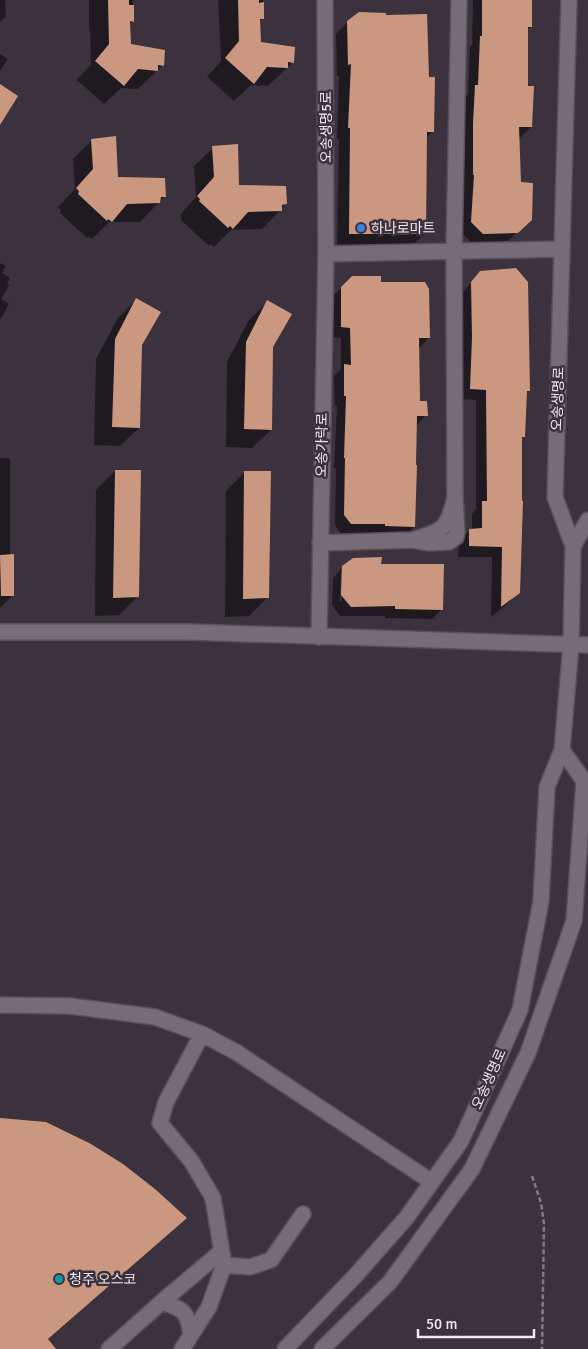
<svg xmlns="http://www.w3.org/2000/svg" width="588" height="1349" font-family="Signika,'Noto Sans KR',sans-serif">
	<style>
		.shadow { fill: #0007 }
		.building { fill: #ca9880 }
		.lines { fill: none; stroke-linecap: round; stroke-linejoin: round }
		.minor-casing { stroke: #575059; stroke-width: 18 }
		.path { stroke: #817983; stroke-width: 2.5; stroke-dasharray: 5 2.5; stroke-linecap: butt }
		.minor { stroke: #766c78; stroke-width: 15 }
		.shop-dot { fill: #3f7fe0; stroke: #3b323d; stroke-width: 2 }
		.culture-dot { fill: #0f9aa8; stroke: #3b323d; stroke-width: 2 }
		.labels { text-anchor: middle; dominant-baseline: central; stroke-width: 5; stroke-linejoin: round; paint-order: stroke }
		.street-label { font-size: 14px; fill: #eee9f0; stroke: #3b323d }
		.poi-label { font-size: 14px; fill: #eee9f0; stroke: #3b323d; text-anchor: start }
	</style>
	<rect width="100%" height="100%" fill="#3b323d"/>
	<path class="shadow" d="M0,0H5L6,16L0,22Z
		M89,0H133V21L129,25L130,45L163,65L138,89L121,88L104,104L77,80L91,64L90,29H89Z
		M218,0H263V18L259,22V43L293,62L268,86L251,85L234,101L207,77L221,61Z
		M473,0H531V26L527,31V87L531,127L521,137H518L519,184L530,219L507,242L473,244L461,232L464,185H463V135L465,97L468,94L470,47L472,45Z
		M385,16L427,78L433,131L425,139V234L413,245H337L339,139H337L339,76H337L336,34L348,22Z
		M0,54L8,59L0,71Z
		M92,140L117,179L165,196L140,222H109L92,239L89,237L87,238L60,213L61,210L58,207L75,189L73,159Z
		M213,148L238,186L286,204L262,229L231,230L214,247L211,244L209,246L181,220L182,218L180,215L196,197L194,166Z
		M0,263L6,266L2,273L10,278L7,284L9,285L1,299L9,304L0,320Z
		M481,272L529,391L526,394L524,436L521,440L518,593L507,604L491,617L492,557H458L459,541L470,530H472V514L476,509V400L460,399L461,294Z
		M352,277L380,283L429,338L419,348L418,403L426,415L416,426L414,527L404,537L375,536V533L341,534L335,525L336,468H334L337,406H335L334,376L341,369V338L332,337L331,298Z
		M136,300L141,345L139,428L120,446L94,445L96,359L118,318Z
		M268,302L271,430L252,448L226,447L227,362L249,320Z
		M0,458H10V556L12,596L0,608Z
		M115,471L138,596L119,615L95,616L96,490Z
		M245,472L268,597L249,616L225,617L226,491Z
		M380,566L442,609L432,619L385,618V616H340L332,605L333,578L341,569L340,601H342L343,567Z
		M0,1119L172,1231L47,1340L54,1349H0Z"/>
	<path class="building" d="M108,0H129V5H134V22L130,21L131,44L165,50L164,66L158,65V71L138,69L124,86L95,61L109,44Z
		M238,0H259V3L264,2V19H260L261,42L295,47L294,63L288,62V68L267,67L254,84L225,58L239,41Z
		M482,0H532V27H528V86H534L532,127H519L521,182L533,183L532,220L518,233L483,234L471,222L474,175H473V124L475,85H478L480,36H482Z
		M359,12L386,13V15L427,14L429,77H435L434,132H427L426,234H349L350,128H348L351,64L348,65L347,21Z
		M0,84L18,96L0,125Z
		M116,136L118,177L165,178L166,197H161L160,203L127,204L112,222L108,219L107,221L78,194L79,191L76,188L93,169L91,139Z
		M238,144L239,185L286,186L287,204L282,205V211L248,212L233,229L230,226L228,228L199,201L200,199L197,196L214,177L212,146Z
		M516,268L528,282L530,391H527L525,437H522V501H523L520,593L501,607L502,547L469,546V529L482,528V501H487L486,390L470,389L472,337L471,282L480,271Z
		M352,276H381V282H425L429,289L430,338H419L420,401H427L428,416H417L416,465H417L415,527L385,526V524H351L344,515L345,458H344L346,396H344V364L351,365L350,328L341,327V287Z
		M136,298L161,312L142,345L140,428L112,427L115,339Z
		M267,300L292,314L273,347L272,430L244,429L246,342Z
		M115,470H141L139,597L113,598Z
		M244,471H271L269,598L243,599Z
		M14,554V596H1L0,555Z
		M382,557L381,564H444L443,610L395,609V606L351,607L341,595L342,566L353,558Z
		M0,1118L46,1122L91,1144L123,1164L155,1189L187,1218L48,1339L56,1349H0Z"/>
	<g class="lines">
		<defs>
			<path id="minor" d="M326,254L562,249
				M455,497L454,252L459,0
				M320,543L412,540L429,543L449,542L456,537L457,532L455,497C448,529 443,531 412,540
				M573,546L588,520
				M0,632H190L588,645
				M319,637L326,254L325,0
				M0,1005L70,1006L155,1017L202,1034L236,1052L432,1182
				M224,1265L250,1267L271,1260L303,1214
				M162,1302C183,1309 188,1311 191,1335
				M109,1349L165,1299L222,1251
				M182,1349L209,1307L224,1265L213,1198L192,1162L160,1123L166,1102L202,1034
				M285,1349L356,1275L407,1217L461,1141L520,1010L541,901L547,787L562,750L571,645L573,546L555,497L569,0
				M322,1349L390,1282L472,1169L528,1053L574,921L584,781L562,750"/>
		</defs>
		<use href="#minor" class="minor-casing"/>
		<path class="path" d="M532,1176L541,1203L544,1224L542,1349"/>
		<use href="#minor" class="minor"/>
	</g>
	<circle class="shop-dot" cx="361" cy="228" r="5"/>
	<circle class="culture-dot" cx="59" cy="1279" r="5"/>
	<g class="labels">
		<g class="street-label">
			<text transform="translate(326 127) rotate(-90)">오송생명5로</text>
			<text transform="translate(558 399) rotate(-88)">오송생명로</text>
			<text transform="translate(322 445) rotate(-89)">오송가락로</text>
			<text transform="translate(489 1079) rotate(-66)">오송생명로</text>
		</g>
		<g class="poi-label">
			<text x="371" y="228">하나로마트</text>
			<text x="69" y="1279">청주 오스코</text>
		</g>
	</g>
	<path d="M418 1329v8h116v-8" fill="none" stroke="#eee9f0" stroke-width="2.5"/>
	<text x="426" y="1329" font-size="15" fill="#eee9f0" stroke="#3b323d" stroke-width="4" paint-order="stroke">50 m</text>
</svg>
